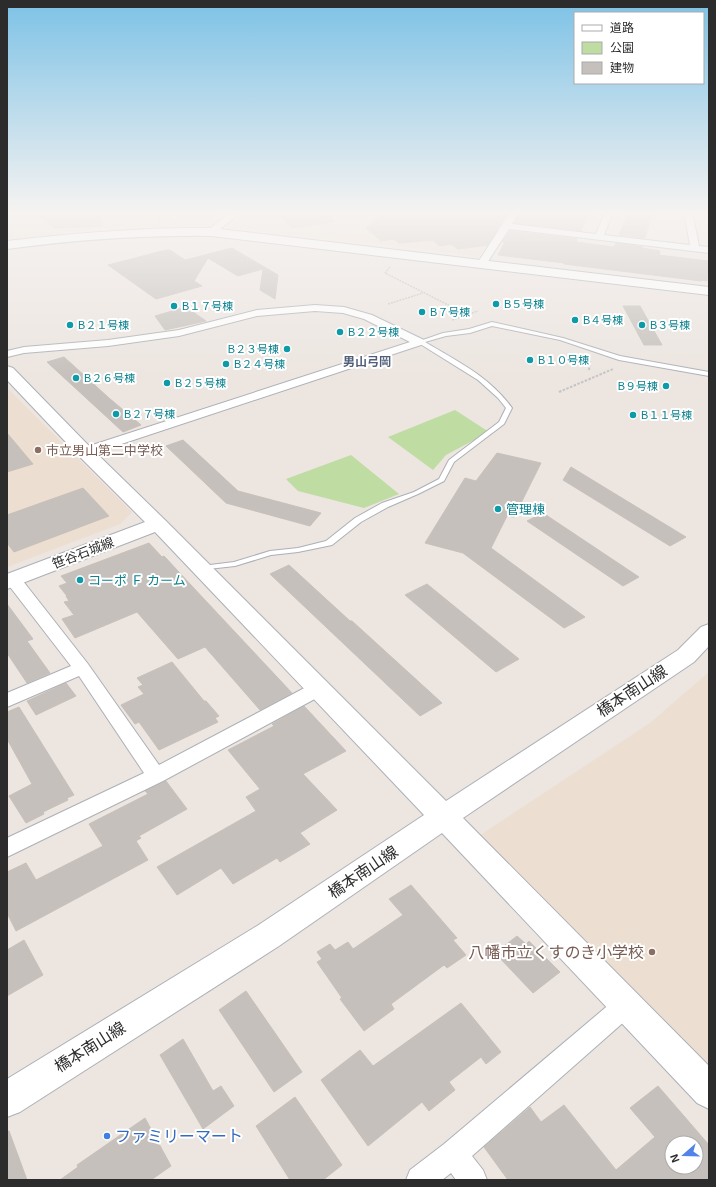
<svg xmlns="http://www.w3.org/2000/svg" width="716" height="1187" font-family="Helvetica,'Noto Sans JP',sans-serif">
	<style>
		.education { fill: #ecdfd1 }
		.green { fill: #bfdda2 }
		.pitch { fill: #d0e39f }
		.building { fill: #c5c0bb; stroke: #c8c0b9; fill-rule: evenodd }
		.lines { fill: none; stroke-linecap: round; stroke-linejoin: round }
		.lane-casing { stroke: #acb0b7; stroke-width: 2 }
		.street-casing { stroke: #acb0b7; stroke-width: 2 }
		.secondary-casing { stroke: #acb0b7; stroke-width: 2 }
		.path-far1 { stroke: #c4c4c4; stroke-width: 1.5; stroke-dasharray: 2 1; stroke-linecap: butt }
		.path { stroke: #c4c4c4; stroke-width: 2; stroke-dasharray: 2.5 1.5; stroke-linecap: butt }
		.lane { fill: #fff; fill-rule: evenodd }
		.street { fill: #fff; fill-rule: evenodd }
		.secondary { fill: #fff; fill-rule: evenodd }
		.culture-dot { fill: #0f9aa8; stroke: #fff; stroke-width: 1.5 }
		.education-dot { fill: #8d6e63; stroke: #fff; stroke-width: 1.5 }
		.shop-dot { fill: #3f7fe0; stroke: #fff; stroke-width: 1.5 }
		.labels { text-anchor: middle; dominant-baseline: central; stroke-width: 4; stroke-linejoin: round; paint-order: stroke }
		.far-culture-label { font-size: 11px; fill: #0d838f; stroke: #fff; text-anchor: start }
		.far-neighbourhood-label { font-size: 12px; font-weight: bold; fill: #505e79; stroke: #fff }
		.education-label { font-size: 13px; fill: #785e54; stroke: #fff; text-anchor: start }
		.culture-label { font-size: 13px; fill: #0d838f; stroke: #fff; text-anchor: start }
		.street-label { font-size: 13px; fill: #2c2c2c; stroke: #fff }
		.near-street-label { font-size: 16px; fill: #2c2c2c; stroke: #fff }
		.near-education-label { font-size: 16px; fill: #785e54; stroke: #fff; text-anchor: end }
		.near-shop-label { font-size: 16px; fill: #366cbe; stroke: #fff; text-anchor: start }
	</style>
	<rect width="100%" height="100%" fill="#ece5e0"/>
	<path class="education" d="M7,212H210L218,219L208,227L151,226L104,228L7,239Z
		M249,212H506L478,257L424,249L231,228L230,226Z
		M7,388L132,512L120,524L7,567Z
		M709,672V1068L479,836L650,723Z"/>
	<path class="green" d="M455,410L489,432L446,455L433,470L388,437Z
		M351,455L399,494L364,508L298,491L286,479Z"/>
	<path class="pitch" d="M161,212H195L196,213L158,220L152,214Z"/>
	<path class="building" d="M33,212H101L102,226L55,228Z
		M276,212H332L333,222L292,228Z
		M384,212H508L488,245L458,249L451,244L439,246L433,240L399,243L394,239L381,241L366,228Z
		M520,212H589L581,231L514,223Z
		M628,212H652L645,238L619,235Z
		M510,231L577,239L576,242L614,247L616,243L643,247L642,248L660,251L659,255L708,261L707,281L701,280V281L564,264V263L498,255L505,242H502Z
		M232,248L278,275L275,299L260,290L263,269L238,276L208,258L194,281L202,286L156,299L108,265L166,250H170L185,260Z
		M623,306H640L662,345H644Z
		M186,307L206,321L165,330L155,316Z
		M64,357L109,398L141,425L123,432L47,362Z
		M7,433L33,464L7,472Z
		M183,440L238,491L321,513L310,526L226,503L166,446Z
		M497,453L541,463L514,517L507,516L491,548L585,617L564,628L463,553L425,543L465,478L476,481Z
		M571,467L686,537L670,546L563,480Z
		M83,488L109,516L14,552L7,543V515Z
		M543,513L639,577L623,586L527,521Z
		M149,543L162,557L164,556L191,585L292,693L260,710L205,647L178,659L137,612L75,638L62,619L74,615L64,602L69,601L66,596H67L59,586L67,583L61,576Z
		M289,565L350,621H352L442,703L420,716L270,574Z
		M427,584L519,659L496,672L405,595Z
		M7,604L33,639L27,641L50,673L27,683L7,653Z
		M172,662L204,701H206L219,716L215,718L218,722L159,750L139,722L135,724L121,705L144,694L138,687L143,685L137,678Z
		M66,683L76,696L36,715L27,701Z
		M304,706L346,751L303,774L337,810L300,833L310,844L280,862L277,858L233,884L221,868L177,895L157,867L256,811L246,797L260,789L228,750L274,726L272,724Z
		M19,707L74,795L67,798L68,800L43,812L44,814L26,823L9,796L32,784L7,739V712Z
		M166,781L187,809L139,836L141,838L136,841L148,860L16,931L7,913V872L26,863L36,880L103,846L89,824L148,794L145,791Z
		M411,885L457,938L453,940L466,955L447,968L444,965L391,1004L394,1009L364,1031L340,999L342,998L317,962L322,959L317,952L330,944L335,950L348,942L353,949L403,915L389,899Z
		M517,936L526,944L529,941L560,972L533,993L495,953Z
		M24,940L43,975L7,996V950Z
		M246,991L302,1072L274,1092L219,1010Z
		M461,1003L501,1052L486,1064L481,1057L449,1082L455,1090L429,1111L422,1102L368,1146L321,1080L360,1050L373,1066Z
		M183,1039L213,1091L221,1086L234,1106L203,1129L160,1055Z
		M658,1086L709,1145V1180H508L484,1147L530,1107L541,1122L564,1105L616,1170L655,1137L630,1108ZM672,1143H696V1167H672Z
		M295,1097L342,1165L323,1180H290L256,1126Z
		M145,1118L171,1166L151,1180H60L78,1167L77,1165Z
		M7,1131H9L27,1180H7Z"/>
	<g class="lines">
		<defs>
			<path id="lane" d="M492,322L563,338L620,356L709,372V376L619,360L560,340L492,326L470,333L446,336L425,342C457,361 490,377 512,408L504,424L454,462L444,481L418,494L388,507L361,522L332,545L298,552L271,555L235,566L199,570L198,568L202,566L234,562L270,551L298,548L326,541L355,518L382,503L414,492L439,479L449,460L499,422L506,408L498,398L478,380L417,342L443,333L469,329Z"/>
			<path id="street" d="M231,212H241L214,234H208L207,232L208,230Z
				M510,212H519L512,224L596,234L605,212H613L604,235L690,245L684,212H692L699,246L709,247V253L509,229L485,266H479L477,264Z
				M315,305L344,307L372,315L424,340L426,342L424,344L85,456L80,455L78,452L80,449L410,342L364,319L343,313L315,311L257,316L179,336L108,346L24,353L7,357V351L24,347L108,340L179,330L257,310Z
				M13,575L19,576L88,664L159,765L312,684L318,683L324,684L327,689L324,694L163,781L7,857V838L144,773L79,676L7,707V693L71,666L7,583V576Z
				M626,993L634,997L638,1005L634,1013L472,1156L483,1170L487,1180H456L451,1173L442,1180H406L410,1170L444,1144L618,997Z"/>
			<path id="secondary" d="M185,228H211L709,287V295L211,236C142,235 75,240 7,249V241C66,234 125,229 185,228Z
				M7,366L13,368L91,448L165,520L446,801L678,650L701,627L709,624V646L694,662L463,818L709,1066V1109L697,1103L442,833L279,946L20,1112L7,1117V1079L257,926L424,815L155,532L7,589V574L145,522L79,456L7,380Z"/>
		</defs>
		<use href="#lane" class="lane-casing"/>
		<use href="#street" class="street-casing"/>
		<use href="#secondary" class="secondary-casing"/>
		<path class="path-far1" d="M390,267L385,273L468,315
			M388,304L423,293
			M452,320L478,311"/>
		<path class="path" d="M589,370L590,361
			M559,392L613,369"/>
		<use href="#lane" class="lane"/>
		<use href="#street" class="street"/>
		<use href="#secondary" class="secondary"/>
	</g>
	<linearGradient id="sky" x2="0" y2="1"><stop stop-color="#7dc2e6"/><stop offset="0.56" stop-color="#f6f3f1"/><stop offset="1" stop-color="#f6f3f1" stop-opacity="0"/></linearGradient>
	<rect width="716" height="379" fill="url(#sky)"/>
	<g class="culture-dot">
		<circle cx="496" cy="304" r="4"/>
		<circle cx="174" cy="306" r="4"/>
		<circle cx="422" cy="312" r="4"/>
		<circle cx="575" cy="320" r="4"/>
		<circle cx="70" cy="325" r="4"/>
		<circle cx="642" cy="325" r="4"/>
		<circle cx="340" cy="332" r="4"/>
		<circle cx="287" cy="349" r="4"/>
		<circle cx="530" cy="360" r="4"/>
		<circle cx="226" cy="364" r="4"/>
		<circle cx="76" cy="378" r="4"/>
		<circle cx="167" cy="383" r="4"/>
		<circle cx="666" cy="386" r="4"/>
		<circle cx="116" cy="414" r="4"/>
		<circle cx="633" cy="415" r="4"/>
		<circle cx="498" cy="509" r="4"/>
		<circle cx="80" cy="580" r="4"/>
	</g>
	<g class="education-dot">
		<circle cx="38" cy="450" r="4"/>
		<circle cx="652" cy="952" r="4"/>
	</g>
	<circle class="shop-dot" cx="107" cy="1136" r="4"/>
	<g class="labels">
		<g class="far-culture-label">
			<text x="504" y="304">B５号棟</text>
			<text x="182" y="306">B１７号棟</text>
			<text x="430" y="312">B７号棟</text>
			<text x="583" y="320">B４号棟</text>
			<text x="78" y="325">B２１号棟</text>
			<text x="650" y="325">B３号棟</text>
			<text x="348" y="332">B２２号棟</text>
			<text x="279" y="349" text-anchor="end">B２３号棟</text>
			<text x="538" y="360">B１０号棟</text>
			<text x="234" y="364">B２４号棟</text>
			<text x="84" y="378">B２６号棟</text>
			<text x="175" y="383">B２５号棟</text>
			<text x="658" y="386" text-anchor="end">B９号棟</text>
			<text x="124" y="414">B２７号棟</text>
			<text x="641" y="415">B１１号棟</text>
		</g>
		<g class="far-neighbourhood-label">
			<text x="367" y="362">男山弓岡</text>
		</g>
		<g class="education-label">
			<text x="46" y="450">市立男山第二中学校</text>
		</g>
		<g class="culture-label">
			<text x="506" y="509">管理棟</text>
			<text x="88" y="580">コーポ Ｆ カーム</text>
		</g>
		<g class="street-label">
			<text transform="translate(83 553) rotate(-21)">笹谷石城線</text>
		</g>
		<g class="near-street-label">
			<text transform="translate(632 691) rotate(-33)">橋本南山線</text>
			<text transform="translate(363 872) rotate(-34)">橋本南山線</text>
			<text transform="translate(90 1047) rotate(-32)">橋本南山線</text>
		</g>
		<g class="near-education-label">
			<text x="644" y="952">八幡市立くすのき小学校</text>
		</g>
		<g class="near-shop-label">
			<text x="115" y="1136">ファミリーマート</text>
		</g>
	</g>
	<rect width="716" height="1187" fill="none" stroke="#2c2c2c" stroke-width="16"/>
	<rect x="574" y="12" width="130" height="72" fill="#ffffff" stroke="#ababab"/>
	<rect x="582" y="25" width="20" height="6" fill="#ffffff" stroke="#ababab"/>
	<text x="610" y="32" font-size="12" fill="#2c2c2c">道路</text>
	<rect x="582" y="42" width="20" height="12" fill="#bfdda2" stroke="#ababab"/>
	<text x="610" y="52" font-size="12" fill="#2c2c2c">公園</text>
	<rect x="582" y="62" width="20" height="12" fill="#c5c0bb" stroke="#ababab"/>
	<text x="610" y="72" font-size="12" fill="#2c2c2c">建物</text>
	<g transform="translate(684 1155) rotate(250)"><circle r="19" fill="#ffffff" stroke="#ababab"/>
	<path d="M0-3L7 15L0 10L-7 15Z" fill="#5183e8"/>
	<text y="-6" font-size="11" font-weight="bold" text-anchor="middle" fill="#2c2c2c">N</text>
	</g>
</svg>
